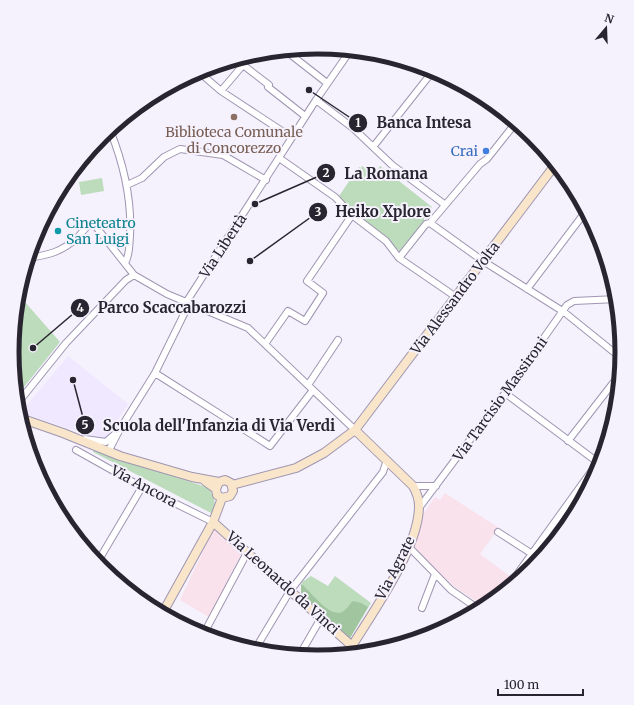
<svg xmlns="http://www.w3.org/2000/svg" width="634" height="705" font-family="Merriweather,serif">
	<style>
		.industrial { fill: #fae2ec }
		.built { fill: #efe8ff }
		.green { fill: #bddcbc }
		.forest { fill: #a0c59f }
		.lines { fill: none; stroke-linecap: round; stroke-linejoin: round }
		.street-casing { stroke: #9f96b2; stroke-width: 8 }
		.secondary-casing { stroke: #9f96b2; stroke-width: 10 }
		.street { stroke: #fff; stroke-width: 6 }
		.secondary { stroke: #f8e5ca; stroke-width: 8 }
		.education-dot { fill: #8d6e63; stroke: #f5f1fd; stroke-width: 1.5 }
		.shop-dot { fill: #3f7fe0; stroke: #f5f1fd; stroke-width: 1.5 }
		.culture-dot { fill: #0f9aa8; stroke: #f5f1fd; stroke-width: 1.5 }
		.labels { text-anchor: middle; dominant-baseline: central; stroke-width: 4; stroke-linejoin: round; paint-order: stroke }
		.education-label { font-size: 14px; fill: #785e54; stroke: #f5f1fd }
		.shop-label { font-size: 14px; fill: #366cbe; stroke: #f5f1fd; text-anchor: end }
		.culture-label { font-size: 14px; fill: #0d838f; stroke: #f5f1fd; text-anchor: start }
		.street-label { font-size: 14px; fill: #292530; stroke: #f5f1fd }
		.rim { fill: none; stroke: #292530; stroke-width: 5 }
		.leader { fill: none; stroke: #292530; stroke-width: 1.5 }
		.callout-dot { fill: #292530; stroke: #f5f1fd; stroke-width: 1.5 }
		.mark-label { font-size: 12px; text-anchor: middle; font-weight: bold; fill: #fff }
		.callout-label { font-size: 15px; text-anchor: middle; font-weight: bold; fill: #292530; stroke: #f5f1fd; stroke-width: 4; stroke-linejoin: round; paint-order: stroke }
	</style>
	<rect width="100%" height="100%" fill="#f5f1fd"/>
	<path class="industrial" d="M445,493L499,528L480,554L511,577L496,598L485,607L456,588L413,549L420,519L435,497L440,500Z
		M214,528L243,551L209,617L180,600Z"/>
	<path class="built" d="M68,356L128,404L107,438L102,439L24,414L22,411Z"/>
	<path class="green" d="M86,156L91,163L68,178Z
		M362,166L374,174L380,166L432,207L424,219V222L402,253L353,212L339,196L359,167L361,168Z
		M102,178L104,191L81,195L79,182Z
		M18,294L60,342L16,397L12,352Z
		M94,450L209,488C214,497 217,504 213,514L93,452Z
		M311,576L328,586L335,576L371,603L350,638L301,594L302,582Z"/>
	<path class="forest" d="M301,584C311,591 329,618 342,612C347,610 349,604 353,601L361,603L368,607L350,638L301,594Z"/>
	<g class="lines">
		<defs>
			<path id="street" d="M286,51L327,83
				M199,72L221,91L291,137
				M456,83L537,142
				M221,91L243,65L269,85L268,87L305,116
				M316,100L353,128L392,165L444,204
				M110,130C124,165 132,199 130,236C129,246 130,255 125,263
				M373,147L433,71
				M279,158L335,197L352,215L386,241L399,258L456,297
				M127,185L142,178L164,157L180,149L223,155L266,180
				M430,223L483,261L564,312L621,358
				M28,258C49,255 61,252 77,238C82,233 86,225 93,223L134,275L167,294L248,328L355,430
				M399,258L426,224L430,223L480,164L487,159L514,125
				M527,289L586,211
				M187,301L316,100L350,51
				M265,344L288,311L305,321L323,293L307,281L352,215
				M155,373L270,446L313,390
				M308,385L338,340
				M505,393L600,464
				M17,404L66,343L126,280L134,275
				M85,439L106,442L115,434
				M568,441L620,374
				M76,450L142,487L213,522
				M108,452L120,429L155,373L187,308V301
				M413,486H436
				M419,508L505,393L567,305L574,301L617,299
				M498,532L540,559
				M409,547L451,590L480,610
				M97,563L142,487
				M505,591L598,462
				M422,608L435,574
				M203,635L248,551
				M254,651L290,591L383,472L387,460
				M299,656L321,618"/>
			<path id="secondary" d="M20,418L63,433L120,456L192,477L219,482
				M205,481L216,489L217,495L222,498L230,496L233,491L231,483L225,480L219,482L216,489
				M232,485L296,468L324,453L355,430L555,165
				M213,522L352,646
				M162,614L213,522L222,498
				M352,654V646C374,610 419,548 419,506C419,499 417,493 413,486L355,430"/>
		</defs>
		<use href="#street" class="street-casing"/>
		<use href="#secondary" class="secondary-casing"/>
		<use href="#street" class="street"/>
		<use href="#secondary" class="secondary"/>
	</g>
	<circle class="education-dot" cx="234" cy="117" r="4"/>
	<circle class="shop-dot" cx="486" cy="151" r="4"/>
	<circle class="culture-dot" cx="58" cy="231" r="4"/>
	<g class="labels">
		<g class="education-label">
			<text x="234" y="132">Biblioteca Comunale<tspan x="234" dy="16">di Concorezzo</tspan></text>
		</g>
		<g class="shop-label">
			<text x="478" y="151">Crai</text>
		</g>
		<g class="culture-label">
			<text x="66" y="223">Cineteatro<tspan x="66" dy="16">San Luigi</tspan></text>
		</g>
		<g class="street-label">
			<text transform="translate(223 246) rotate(-57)">Via Libertà</text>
			<text transform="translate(455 298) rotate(-53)">Via Alessandro Volta</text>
			<text transform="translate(500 399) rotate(-54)">Via Tarcisio Massironi</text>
			<text transform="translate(144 486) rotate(28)">Via Ancora</text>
			<text transform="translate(395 568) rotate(-63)">Via Agrate</text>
			<text transform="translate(283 583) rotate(42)">Via Leonardo da Vinci</text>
		</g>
	</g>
	<path d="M0 0H634V705H0ZM19 352a298 298 0 1 1 596 0a298 298 0 1 1-596 0Z" fill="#f5f1fd" fill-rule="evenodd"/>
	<path class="rim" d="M19 352a298 298 0 1 1 596 0a298 298 0 1 1-596 0Z"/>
	<path class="leader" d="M309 90L358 123M255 204L326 173M250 261L318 212M33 348L80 308M73 380L85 425"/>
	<g class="callout-dot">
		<circle cx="309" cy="90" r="4"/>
		<circle cx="255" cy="204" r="4"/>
		<circle cx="250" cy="261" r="4"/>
		<circle cx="33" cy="348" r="4"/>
		<circle cx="73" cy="380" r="4"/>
		<circle cx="358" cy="123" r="10"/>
		<circle cx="326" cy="173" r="10"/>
		<circle cx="318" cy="212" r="10"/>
		<circle cx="80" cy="308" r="10"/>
		<circle cx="85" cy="425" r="10"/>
	</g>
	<g class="mark-label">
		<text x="358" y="127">1</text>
		<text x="326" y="177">2</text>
		<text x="318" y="216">3</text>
		<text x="80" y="312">4</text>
		<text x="85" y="429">5</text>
	</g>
	<g class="callout-label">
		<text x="424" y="128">Banca Intesa</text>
		<text x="386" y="179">La Romana</text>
		<text x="383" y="217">Heiko Xplore</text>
		<text x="172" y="313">Parco Scaccabarozzi</text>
		<text x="219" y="431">Scuola dell'Infanzia di Via Verdi</text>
	</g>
	<g transform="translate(606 28) rotate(19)" stroke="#f5f1fd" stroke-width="3" paint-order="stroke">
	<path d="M0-3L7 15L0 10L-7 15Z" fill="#292530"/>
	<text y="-6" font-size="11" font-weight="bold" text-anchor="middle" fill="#292530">N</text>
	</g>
	<path d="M498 689v6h85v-6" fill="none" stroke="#292530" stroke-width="2"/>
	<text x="504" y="689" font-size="12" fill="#292530" stroke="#f5f1fd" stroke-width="3" paint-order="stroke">100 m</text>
</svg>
